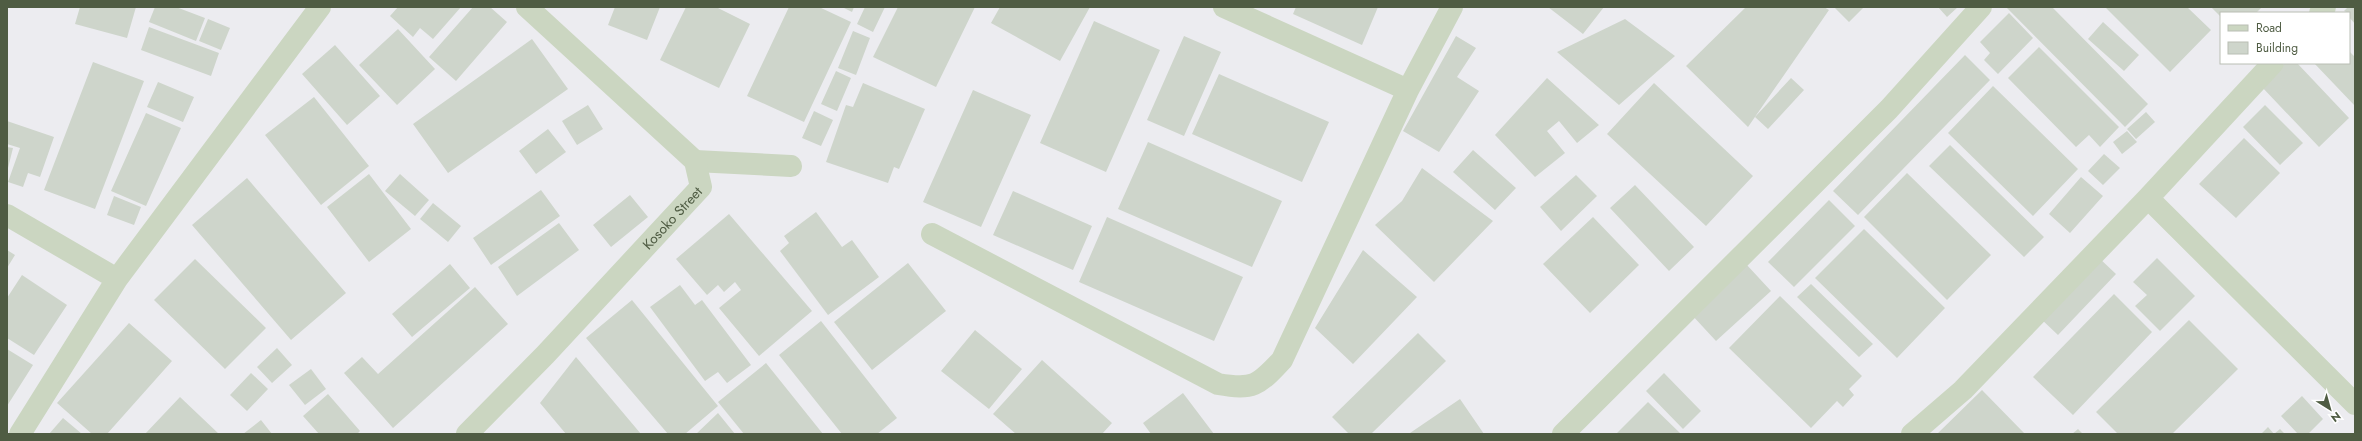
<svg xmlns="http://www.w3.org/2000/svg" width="2362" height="441" font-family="Jost,sans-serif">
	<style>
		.building { fill: #ced5cb }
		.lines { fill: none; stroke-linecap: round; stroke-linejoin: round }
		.minor { stroke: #cbd6c1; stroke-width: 22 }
		.tertiary { stroke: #cbd6c1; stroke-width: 22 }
		.labels { text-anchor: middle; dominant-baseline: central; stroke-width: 3; stroke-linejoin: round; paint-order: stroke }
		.street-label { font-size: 14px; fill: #4f5c43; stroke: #fff }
	</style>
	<rect width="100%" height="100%" fill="#ececf0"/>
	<path class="building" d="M80,7H136L127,38L75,24Z
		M155,7H176L205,18L196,41L149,22Z
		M398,7H461L433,39L420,28L413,37L390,16Z
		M473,7H490L507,22L456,81L429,57Z
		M615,7H660L647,40L608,25Z
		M686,7H716L750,24L719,88L660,60Z
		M789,7H819L851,22L804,122L747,96Z
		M842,7H854L852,12Z
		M865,7H885L873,32L857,24Z
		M898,7H975L936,87L873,57Z
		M1000,7H1090L1060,61L991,23Z
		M1296,7H1378L1362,45L1293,14Z
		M1548,7H1604L1583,34Z
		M1746,7H1824L1829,10L1748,127L1686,66Z
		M1834,7H1864L1849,22Z
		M1938,7H1958L1947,17Z
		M2006,7H2052L2148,104L2125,127Z
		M2105,7H2187L2211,30L2170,72Z
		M2211,7H2262L2256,13H2221V17Z
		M2348,7H2355V24L2349,17V13L2344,11Z
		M2009,13L2033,38L1998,74L1984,60L1990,53L1980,42Z
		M208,19L230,28L221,50L199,41Z
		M1625,19L1675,56L1619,105L1557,52Z
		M1094,21L1160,50L1106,172L1040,143Z
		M2103,22L2139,55L2124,71L2088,39Z
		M149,27L219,53L211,76L141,50Z
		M398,29L435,69L397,105L359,65Z
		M853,31L870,38L856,75L838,68Z
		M1184,36L1221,52L1184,136L1147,120Z
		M1456,36L1476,48L1457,77L1479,91L1439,152L1403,131Z
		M532,39L568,89L448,173L413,124Z
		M335,45L380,96L347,125L302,74Z
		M2039,47L2119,127L2100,147L2089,135L2076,147L2008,78Z
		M2349,51L2355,57V106L2314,63H2349Z
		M1965,55L1990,80L1858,215L1833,191Z
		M93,62L144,81L95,209L44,190Z
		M2285,63H2297L2349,118L2319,147L2261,86Z
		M836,71L851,78L837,111L821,104Z
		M1219,74L1329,122L1302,182L1192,134Z
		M1547,78L1599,125L1577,143L1559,121L1547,131L1565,153L1535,177L1495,135Z
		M1791,78L1804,90L1768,129L1755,117Z
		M158,82L194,97L183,122L147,107Z
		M863,83L925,109L899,169L894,167L888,183L826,162L846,105L853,107Z
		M1654,83L1753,176L1706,226L1607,134Z
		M1993,86L2078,169L2033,216L1948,133Z
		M973,90L1031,115L981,227L923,202Z
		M314,97L369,166L321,205L265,135Z
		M588,105L603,129L577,145L562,121Z
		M2265,105L2303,143L2280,165L2243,127Z
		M814,111L833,120L821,146L802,138Z
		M2146,112L2155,122L2136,139L2127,129Z
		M146,113L181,128L146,206L111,191Z
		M7,121L54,137L40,177L28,173L23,187L8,182L20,148L7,144Z
		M548,129L566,152L536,174L519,151Z
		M2127,131L2137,142L2122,154L2113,142Z
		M2244,138L2280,173L2236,218L2199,184Z
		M1148,142L1282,201L1252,267L1118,209Z
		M1950,145L2044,237L2024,257L1929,166Z
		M7,147L13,148L8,168L7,167Z
		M1473,150L1516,188L1495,210L1453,172Z
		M2104,154L2120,168L2103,185L2088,171Z
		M1422,168L1493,221L1434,282L1375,225L1402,201Z
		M1907,173L1991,255L1947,300L1864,217Z
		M369,174L411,229L369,262L327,207Z
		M400,174L429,200L415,216L385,191Z
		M1576,175L1597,196L1561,231L1540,207Z
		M2081,177L2103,196L2070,233L2049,214Z
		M247,178L346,293L291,340L192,225Z
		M1635,185L1694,247L1669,271L1610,208Z
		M541,190L560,216L491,265L473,238Z
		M1013,191L1092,226L1073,270L993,235Z
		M630,195L648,217L611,247L593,225Z
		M114,196L141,207L134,225L107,215Z
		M1829,200L1855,226L1794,287L1768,262Z
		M433,203L461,226L448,242L420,219Z
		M816,212L842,247L852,240L879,277L828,315L780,251L789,243L784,236Z
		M729,214L812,311L759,356L719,308L741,290L735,282L724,292L718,285L707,295L676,259Z
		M1107,217L1243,277L1214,341L1079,282Z
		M1593,217L1639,265L1590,313L1543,264Z
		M559,223L579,250L517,296L498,267Z
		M1864,229L1945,308L1897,358L1815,278Z
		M7,250L15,255L7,268Z
		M1363,250L1417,297L1353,364L1315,328Z
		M2098,257L2116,274L2058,335L2040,318Z
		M2157,258L2195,296L2160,331L2135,306L2147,295L2133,282Z
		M195,259L266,328L225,369L154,300Z
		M908,263L946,311L872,370L834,322Z
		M450,264L470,288L412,337L392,314Z
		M1746,264L1771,291L1716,341L1691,314Z
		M22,275L67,305L34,355L7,338V298Z
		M1811,284L1873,344L1859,357L1797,297Z
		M680,285L695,305L702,300L751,365L727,383L718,372L705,381L650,307Z
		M475,287L508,324L393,428L344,373L362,357L378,374Z
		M2114,294L2152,332L2073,415L2033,377Z
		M1780,296L1862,376L1849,389L1854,395L1843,407L1837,401L1811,428L1729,348Z
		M632,300L718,406L685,434H668L586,338Z
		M2189,320L2238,369L2172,434H2118L2096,412Z
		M821,321L897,418L877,434H842L779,355Z
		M129,323L172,361L107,434H92L57,403Z
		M975,330L1022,369L989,409L941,371Z
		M1418,333L1446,361L1371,434H1349L1332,417Z
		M277,348L292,365L272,383L257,367Z
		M7,349L33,365L7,406Z
		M576,357L641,434H566L540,403Z
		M1042,360L1112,423L1102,434H1016L993,414Z
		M766,363L823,434H744L718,402Z
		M311,369L326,389L305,405L289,385Z
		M251,373L268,389L247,411L230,395Z
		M1664,373L1701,411L1683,429L1646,391Z
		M1982,390L2025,434H1937Z
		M1183,393L1214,434H1151L1143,423Z
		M328,394L360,431L357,434H319L303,416Z
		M2302,396L2323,419L2308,434H2298L2281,416Z
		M180,397L219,434H145Z
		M1460,399L1484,434H1410V433Z
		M1648,402L1681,434H1616Z
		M718,413L735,434H696Z
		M63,418L82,434H49Z
		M261,420L272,434H243Z
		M2268,427L2274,434H2261Z
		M2078,429L2083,434H2072Z
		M2280,429L2285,434H2274Z"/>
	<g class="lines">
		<path class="minor" d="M1224,7L1408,90
			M2320,13L2325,7
			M695,161L791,166
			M2148,198L2355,404
			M7,215L117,279
			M932,234L1218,384C1253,390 1258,386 1282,360L1408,90L1452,7
			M20,434L117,279L320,7
			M1563,434L1889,109L1981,7
			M1912,434L1963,390L2148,198L2273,63"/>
		<path class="tertiary" id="s1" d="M467,434L545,355L701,187L695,161L527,7"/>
	</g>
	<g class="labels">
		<g class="street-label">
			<text stroke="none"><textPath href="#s1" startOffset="298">Kosoko Street</textPath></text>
		</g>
	</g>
	<rect width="2362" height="441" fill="none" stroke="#4f5c43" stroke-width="16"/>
	<rect x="2220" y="12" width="130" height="52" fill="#ffffff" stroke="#b9beb4"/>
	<rect x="2228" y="25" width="20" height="6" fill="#cbd6c1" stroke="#b9beb4"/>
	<text x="2256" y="32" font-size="12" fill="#4f5c43">Road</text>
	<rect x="2228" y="42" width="20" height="12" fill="#ced5cb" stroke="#b9beb4"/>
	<text x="2256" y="52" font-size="12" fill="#4f5c43">Building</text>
	<g transform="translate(2330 409) rotate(143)" stroke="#ffffff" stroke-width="3" paint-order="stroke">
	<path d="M0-3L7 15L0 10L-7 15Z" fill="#4f5c43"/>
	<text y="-6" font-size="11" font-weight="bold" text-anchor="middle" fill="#4f5c43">N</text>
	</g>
</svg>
